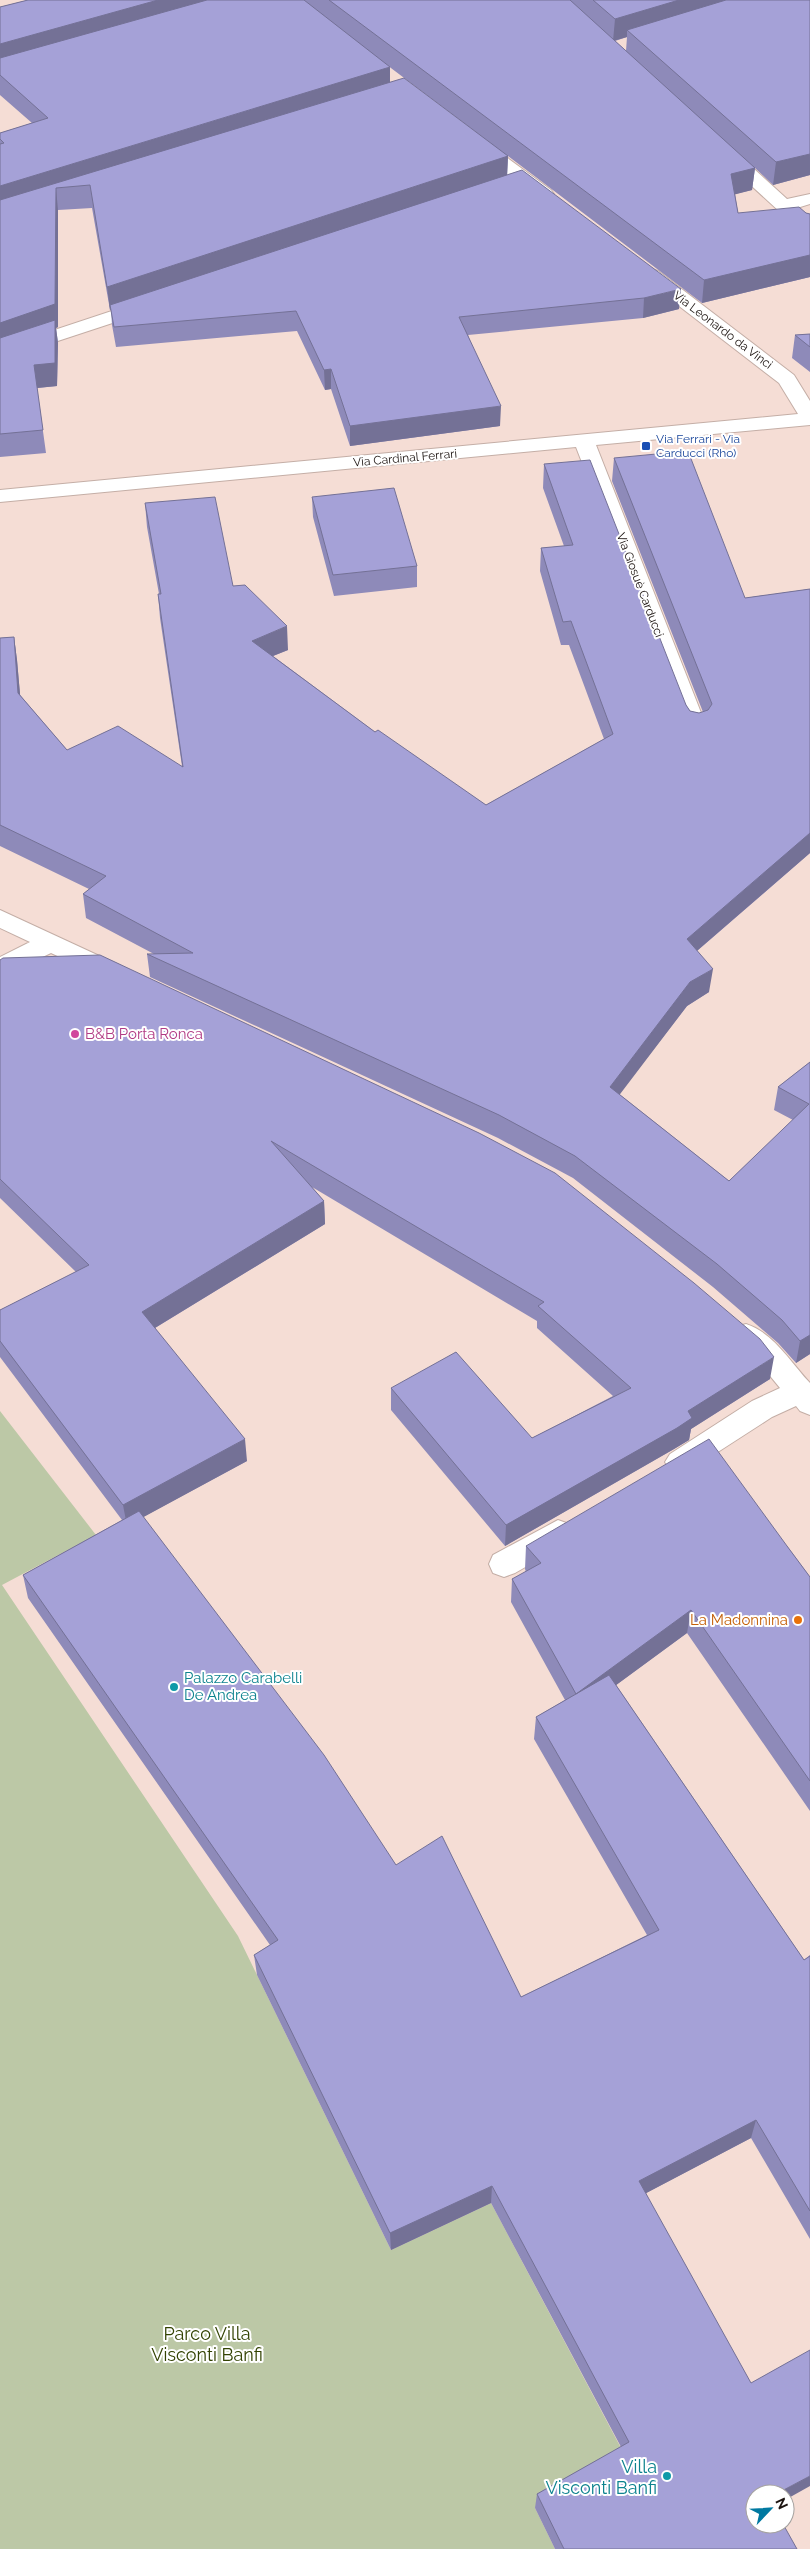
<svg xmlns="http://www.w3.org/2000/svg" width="810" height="2549" font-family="Raleway,sans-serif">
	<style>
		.green { fill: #bcc8a6 }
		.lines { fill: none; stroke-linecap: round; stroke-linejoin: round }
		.minor-casing { stroke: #c4aea6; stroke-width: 2 }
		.minor { fill: #fff; fill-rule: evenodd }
		.wall { fill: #8e8ab9; fill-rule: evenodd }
		.shaded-wall { fill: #747196 }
		.building { fill: #a5a1d7; stroke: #747196 }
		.transit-dot { fill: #1a4fb4; stroke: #fff; stroke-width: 2 }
		.hotel-dot { fill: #d1479c; stroke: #fff; stroke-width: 2 }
		.food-dot { fill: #e8710a; stroke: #fff; stroke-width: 2 }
		.culture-dot { fill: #0f9aa8; stroke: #fff; stroke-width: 2 }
		.labels { text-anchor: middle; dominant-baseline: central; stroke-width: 4; stroke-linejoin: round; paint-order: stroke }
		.far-street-label { font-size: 12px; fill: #1b1310; stroke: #fff }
		.far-transit-label { font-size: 12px; fill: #164399; stroke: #fff; text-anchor: start }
		.hotel-label { font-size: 15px; fill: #b23c85; stroke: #fff; text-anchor: start }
		.food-label { font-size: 15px; fill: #c56008; stroke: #fff; text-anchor: end }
		.culture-label { font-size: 15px; fill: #0d838f; stroke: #fff; text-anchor: start }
		.near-park-label { font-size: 18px; fill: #324201; stroke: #fff }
		.near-culture-label { font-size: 18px; fill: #0d838f; stroke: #fff; text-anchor: end }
	</style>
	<rect width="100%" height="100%" fill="#f5ddd5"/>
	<path class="green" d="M0,1411L96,1535L2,1585L238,1936L391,2250L491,2203L621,2448L535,2508L555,2549H0Z"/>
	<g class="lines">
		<defs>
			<path id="minor" d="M477,139L483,140L551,190L554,194L551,198H539L471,148L468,144L471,140Z
				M726,148L732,149L787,199L810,194V204L797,208L810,220V235L804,234L720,157L717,153L720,149Z
				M651,269L658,271L794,375L810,401V425L596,445L707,728L704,733L696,735L688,733L685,728L576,447L0,502V490L798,414L779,383L644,279L642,275L644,271Z
				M148,299L155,301L157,305L155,309L0,360V348Z
				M0,910L121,966L124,972L121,978L112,981L51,953L0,977V957L30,942L0,928Z
				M746,1324C774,1333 790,1362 810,1383V1415L800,1411L796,1406L772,1417L690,1470L680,1474L670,1470L665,1462L670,1454L752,1401L780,1388L757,1360L736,1343L732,1335L736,1327Z
				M558,1520L569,1524L573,1533L569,1542L515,1573L504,1577L493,1573L489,1564L493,1555Z"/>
		</defs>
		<use href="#minor" class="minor-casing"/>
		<use href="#minor" class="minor"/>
	</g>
	<path class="wall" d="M28,0H810V175L773,185L755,168L752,190L735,194L738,213H806L810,214V277L702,303L508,156L507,175L679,309L643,318L468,335L500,426L350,446L331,389L325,390L297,331L116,347L112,325L111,309L110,310L92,208L58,210V327L56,328L58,343L57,386L37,388L46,453L0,457V133L32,123L0,95V7ZM627,37L626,51L615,41ZM383,62L477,133L390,82Z
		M810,334V372L792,358L795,335Z
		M614,458L745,598L810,589V853L697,951L709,992L687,1006L619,1094L729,1181L793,1120L774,1110L778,1087L810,1062V1354L796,1363L778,1343L713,1287L573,1178L498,1138L150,977L147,954H154L86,918L83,894L89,889L0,846V638L14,637L17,660L20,695L67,750L182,766L160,618L158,594H159L147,527L145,503L233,586L288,650L273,656L375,732L486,805L604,739L569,645H561L540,571L541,548L564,546L543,488L544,464L686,705L690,711L699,713L703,712L612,481Z
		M312,497L417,566V587L334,596L313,517Z
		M0,960L770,1379L691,1429L689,1440L674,1449L505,1546L391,1410V1388L532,1438L613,1396L537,1328V1321L312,1187L324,1201L325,1224L155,1328L247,1461L143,1517L396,1865L521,1997L647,1935L534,1739L536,1717L565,1700L511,1602L512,1579L526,1572L525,1569L526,1546H787L810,1577V1811L687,1633L616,1685L804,1960L810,1955V2239L751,2138L646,2193L755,2494L797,2549H555L535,2508L537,2494L621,2447L491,2203L391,2250L257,1975L254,1955L270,1945L28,1598L23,1575L122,1520L0,1357V1310L76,1272L0,1198Z"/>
	<path class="shaded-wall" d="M158,0H236L0,67V44Z
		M679,0H749L627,30V37L613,41L615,19Z
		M390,67V89L56,188L58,210V327L56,328L58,343L57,386L37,388L0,347V186Z
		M810,154V175L773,185L776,162Z
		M508,156L507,178L110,310L107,287Z
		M755,168L752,190L729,196L731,174Z
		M810,255V277L702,303L704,280Z
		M681,289L679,309L643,318L644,298Z
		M331,369V389L325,390L324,370Z
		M501,406L500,426L350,446V426Z
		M287,626L288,650L253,664L252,641Z
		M14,637L17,660L22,716L18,693Z
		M810,833V853L684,962L687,939Z
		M713,969L709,992L687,1006L608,1110L610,1087L690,982Z
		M324,1201L325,1224L145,1334L142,1312Z
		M810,1335V1354L796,1363L800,1341Z
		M774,1357L770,1379L691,1429L689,1440L674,1449L505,1546L506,1525Z
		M245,1439L247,1461L127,1526L123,1505Z
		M691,1610L687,1633L574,1716L576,1694Z
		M756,2120L751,2138L635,2199L639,2181Z
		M492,2186L491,2203L391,2250L390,2233Z
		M810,2476V2486L785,2500V2494H776Z"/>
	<path class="building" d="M28,0H158L0,44V7Z
		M207,0H304L390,67L0,186V144L4,143L0,139V133L48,118L0,75V58Z
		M329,0H570L755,168L731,174L738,213L799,207L806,213L810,214V255L704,280Z
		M593,0H679L615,19Z
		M726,0H810V154L776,162L627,30Z
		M404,78L508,156L107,287L90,185L56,188L55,304L0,323V200Z
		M522,170L681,289L644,298L459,317L501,406L350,426L331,369L324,370L296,311L114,327L110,305Z
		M55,320V363L34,365L43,430L0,434V338Z
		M810,334V347L795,335Z
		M688,451L745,598L810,589V833L687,939L713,969L690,982L610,1087L729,1181L809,1104L778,1087L810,1062V1335L800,1341L782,1320L717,1264L575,1156L499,1115L147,954L193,953L83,894L106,876L0,825V638L14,637L18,693L67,750L118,726L183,767L158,594H161L145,503L215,497L233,586L245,585L287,626L252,641L375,732L378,730L486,805L613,734L571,621L563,622L541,548L573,545L544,464L590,460L686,705L690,711L699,713L708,710L712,704L614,458Z
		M394,488L417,566L333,575L312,497Z
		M100,955L479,1133L555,1173L694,1283L760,1339L774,1357L688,1411L692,1418L677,1428L506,1525L391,1388L456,1352L532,1438L631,1388L538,1306L544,1302L271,1141L324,1201L142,1312L245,1439L123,1505L0,1341V1310L89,1265L0,1179V960L3,958Z
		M709,1439L787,1546L810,1577V1781L691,1610L576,1694L512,1579L541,1563L526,1546Z
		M139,1511L324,1755L396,1865L442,1836L521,1997L659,1930L536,1717L609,1675L804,1960L810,1956V2211L756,2120L639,2181L751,2383L810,2350V2476L776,2494H755V2524H783L797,2549H564L537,2494L629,2442L492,2186L390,2233L254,1955L278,1940L23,1575Z"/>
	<rect class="transit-dot" x="641" y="441" width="10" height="10" rx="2.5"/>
	<circle class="hotel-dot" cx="75" cy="1034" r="5"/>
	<circle class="food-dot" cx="798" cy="1620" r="5"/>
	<g class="culture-dot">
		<circle cx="174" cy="1687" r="5"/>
		<circle cx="667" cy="2476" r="5"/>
	</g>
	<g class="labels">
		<g class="far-street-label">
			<text transform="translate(723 330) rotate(37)">Via Leonardo da Vinci</text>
			<text transform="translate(405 458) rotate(-5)">Via Cardinal Ferrari</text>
			<text transform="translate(640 585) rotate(69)">Via Giosuè Carducci</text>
		</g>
		<g class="far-transit-label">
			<text x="656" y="439">Via Ferrari - Via<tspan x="656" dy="14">Carducci (Rho)</tspan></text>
		</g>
		<g class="hotel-label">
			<text x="85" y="1034">B&amp;B Porta Ronca</text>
		</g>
		<g class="food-label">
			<text x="788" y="1620">La Madonnina</text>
		</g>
		<g class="culture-label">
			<text x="184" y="1678">Palazzo Carabelli<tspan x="184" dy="17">De Andrea</tspan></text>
		</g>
		<g class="near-park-label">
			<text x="207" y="2333">Parco Villa<tspan x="207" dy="21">Visconti Banfi</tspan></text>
		</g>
		<g class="near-culture-label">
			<text x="657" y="2466">Villa<tspan x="657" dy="21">Visconti Banfi</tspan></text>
		</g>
	</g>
	<g transform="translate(770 2509) rotate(65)"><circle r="24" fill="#ffffff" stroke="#a4a19f"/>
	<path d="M0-4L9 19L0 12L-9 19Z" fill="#0079a1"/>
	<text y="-8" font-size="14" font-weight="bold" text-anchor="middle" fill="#1b1310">N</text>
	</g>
</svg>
